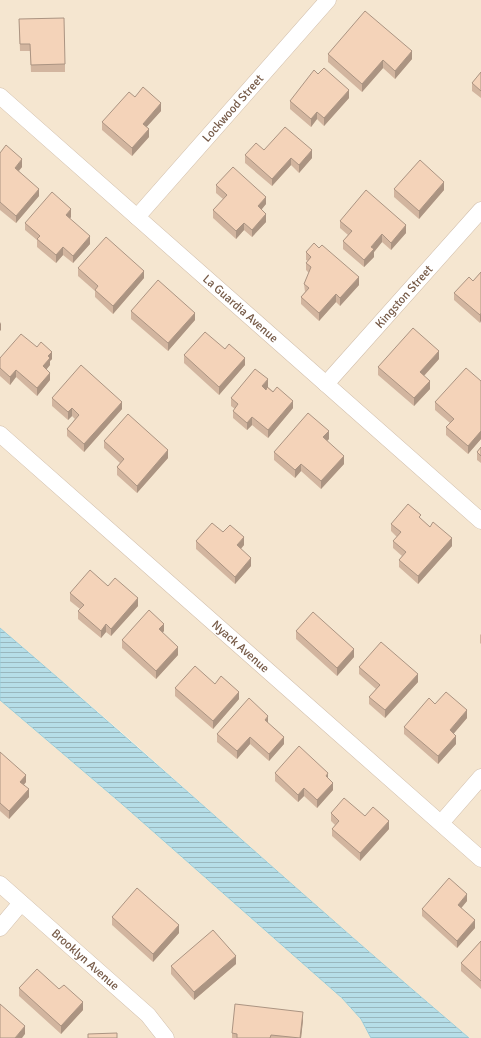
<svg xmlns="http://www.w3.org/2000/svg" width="481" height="1038" font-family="Signika,sans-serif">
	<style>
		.residential { fill: #f5e6d0 }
		.water { fill: url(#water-rules); stroke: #9cceda }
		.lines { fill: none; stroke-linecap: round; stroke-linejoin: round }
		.minor-casing { stroke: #d1beab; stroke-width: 17 }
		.minor { stroke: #fff; stroke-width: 16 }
		.wall { fill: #d2b59f }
		.shaded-wall { fill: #ab9482 }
		.building { fill: #f4d3b9; stroke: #ab9482 }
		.labels { text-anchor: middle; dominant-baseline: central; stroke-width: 3.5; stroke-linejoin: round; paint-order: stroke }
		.street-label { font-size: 12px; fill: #765a47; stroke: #fff8ea }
	</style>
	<defs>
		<pattern id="water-rules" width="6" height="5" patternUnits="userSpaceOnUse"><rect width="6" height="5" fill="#b6dee8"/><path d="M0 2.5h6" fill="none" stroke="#99b7be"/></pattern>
	</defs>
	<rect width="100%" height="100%" fill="#fdf4e2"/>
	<path class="residential" d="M0,0H481V1038H469L451,1023L293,886L127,737L0,628Z
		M0,700L122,804L342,998L361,1019L371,1038H0Z"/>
	<path class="water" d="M0,628C158,763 311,904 469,1038H371L361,1019L342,998L122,804L0,700Z"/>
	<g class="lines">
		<defs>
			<g id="minor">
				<path id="s1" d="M0,96L481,521"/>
				<path id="s2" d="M137,217L328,0"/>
				<path id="s3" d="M326,384L481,210"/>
				<path id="s4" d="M0,434L481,859"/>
				<path d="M441,823L481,777"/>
				<path id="s5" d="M0,884L148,1015L166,1038"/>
				<path d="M0,928L21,903"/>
			</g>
		</defs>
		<use href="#minor" class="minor-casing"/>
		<use href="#minor" class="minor"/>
	</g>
	<path class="wall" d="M19,19L65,64V72H31L30,51H20Z
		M328,54L412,59L395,79L383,68L362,92L328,62Z
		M481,72V98L472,91V83Z
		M135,97L161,111L146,127L149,137L132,156L102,130V122Z
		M349,98L324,126L317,119L311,127L290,109V101Z
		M264,150L312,158L299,173L291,165L272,186L245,163V155Z
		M0,153L22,167L19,171L39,196L16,223L0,210Z
		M216,185L266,204L261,209L266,222L252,237L244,230L236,239L213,218V210L223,199L216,193Z
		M394,189L444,190L419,219L394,197Z
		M71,217L70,219L90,244L73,263L63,255L56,263L37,247V240L25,230V223Z
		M340,221L406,233L391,250L382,242L374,252V257L364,267L343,249V241L348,235L340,228Z
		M306,252L359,285L340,306L336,302L319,321L301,304V297L305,292L304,284L309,273L306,270V263L308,261L306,260Z
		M78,268L144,278L113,314L95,297V291L78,276Z
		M481,272L480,323L454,300V293L473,281Z
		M131,311L195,320L168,351L131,319Z
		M37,347L52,359L50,361V365L46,369L50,380L37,396L16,377L10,385L0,376V358Z
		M225,349L245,365L219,395L184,363V355Z
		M439,359L424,376L430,389L414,406L378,375V367Z
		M481,381V439L468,454L446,435V427L450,423L435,410V402Z
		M268,387L293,408L268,438L252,425L247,430L233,418V411L235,409L231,406V398Z
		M52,398L122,409L84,452L67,436V429L75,419L72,416L68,420L52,406Z
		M329,439L327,441L344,464L321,489L301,471L295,478L274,460V452Z
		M104,441L168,458L137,493L117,475V467L120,463L104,448Z
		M481,447V463L477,460V452Z
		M421,519L452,546L418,584L399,567V560L402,556L393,548V541L397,537L391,531V524Z
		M223,532L244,545L241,549L251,566L235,584L196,549V541Z
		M108,586L138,606L111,636L106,632L101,638L78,619V611L80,609L70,601V593Z
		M164,631L162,633L178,655L156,679L122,648V640Z
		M296,631L354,657L337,676L296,639Z
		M481,634V644L480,643V635Z
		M359,667L418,682L385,718L369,704V697L376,689L359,674Z
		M215,684L239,699L213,729L175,696V688Z
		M435,704L467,718L453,734L456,744L438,764L404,734V727Z
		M268,723L284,744L269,761L250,744L237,759L217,742V734Z
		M0,752L26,782L24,785L29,797L9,819L0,811Z
		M275,773L328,779L333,790L317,808L304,796L298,802L275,781Z
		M331,813L365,816L389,829L360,861L332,836V829L335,825L331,821Z
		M467,901L461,908L475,928L457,948L422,916V909Z
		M112,917L179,933L153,962L112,925Z
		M481,941V989L461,971V963Z
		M236,964L194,1000L171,974V966Z
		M19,988L83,1010L61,1034L19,996Z
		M303,1020L301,1038H232V1033Z"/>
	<path class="shaded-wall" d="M412,51V59L395,79V71Z
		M383,60V68L362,92V84Z
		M349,90V98L324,126V118Z
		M161,103V111L143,131V124Z
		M317,112V119L311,127V119Z
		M149,129V137L132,156V148Z
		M312,150V158L299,173V165Z
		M291,158V165L272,186V179Z
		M22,159V167L15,175V168Z
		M444,182V190L419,219V211Z
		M39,189V196L16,223V216Z
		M266,197V204L258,214V206Z
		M71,209V217L66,223V215Z
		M266,214V222L252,237V230Z
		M244,223V230L236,239V231Z
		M406,225V233L391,250V243Z
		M382,234V242L374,252V257L364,267V260L371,247Z
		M90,236V244L73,263V256Z
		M63,247V255L56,263V255Z
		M144,271V278L113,314V306Z
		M359,277V285L340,306V298Z
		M336,294V302L319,321V313Z
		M195,313V320L168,351V343Z
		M481,313V321L480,323V315Z
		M1,322V330L0,331V324Z
		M439,351V359L420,380V372Z
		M52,352V359L50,361V365L43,374V366L48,356Z
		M245,358V365L219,395V387Z
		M16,370V377L10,385V377Z
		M50,373V380L37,396V388Z
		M268,379V387L262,394V386Z
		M430,381V389L414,406V398Z
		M293,401V408L268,438V430Z
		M122,402V409L84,452V444Z
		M72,408V416L68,420V412Z
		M252,417V425L247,430V423Z
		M329,431V439L323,445V437Z
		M481,431V439L468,454V446Z
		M168,450V458L137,493V486Z
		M344,456V464L321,489V481Z
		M301,464V471L295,478V470Z
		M244,537V545L237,553V545Z
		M452,538V546L418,584V576Z
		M251,558V566L235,584V577Z
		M138,598V606L111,636V629Z
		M106,624V632L101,638V631Z
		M164,624V631L159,637V629Z
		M178,647V655L156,679V671Z
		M354,649V657L337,676V668Z
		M418,674V682L385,718V710Z
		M239,692V699L213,729V721Z
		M467,710V718L450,738V730Z
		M268,716V724L265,720Z
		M456,736V744L438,764V756Z
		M250,737V744L237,759V751Z
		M284,737V744L269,761V754Z
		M328,773V781L326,776Z
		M26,775V782L20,789V782Z
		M333,783V790L317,808V800Z
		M304,788V796L298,802V795Z
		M29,789V797L9,819V811Z
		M389,821V829L360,861V853Z
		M467,894V901L458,912V905Z
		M475,920V928L457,948V941Z
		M179,925V933L153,962V954Z
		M236,956V964L194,1000V992Z
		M83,1002V1010L61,1034V1026Z
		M303,1012V1020L301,1038H300Z
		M25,1026V1034L22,1038H15Z"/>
	<path class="building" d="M365,11L412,51L395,71L383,60L362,84L328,54Z
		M64,18L65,64L31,65L30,44H20L19,19Z
		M324,68L349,90L324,118L317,112L311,119L290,101L314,70L318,74Z
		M481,72V91L472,83Z
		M143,87L161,103L143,124L149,129L132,148L102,122L129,92L135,97Z
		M285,127L312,150L299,165L291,158L272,179L245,155L256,143L264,150Z
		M6,145L22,159L15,168L39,189L16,216L0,202V153Z
		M420,160L444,182L419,211L394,189Z
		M233,167L266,197L258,206L266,214L252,230L244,223L236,231L213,210L227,195L216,185Z
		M366,190L406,225L391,243L382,234L371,247L374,249L364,260L343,241L352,231L340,221Z
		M52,192L71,209L66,215L90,236L73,256L63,247L56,255L37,239L40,236L25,223Z
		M106,237L144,271L113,306L95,290L98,286L78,268Z
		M314,243L319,248L322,245L359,277L340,298L336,294L319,313L301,297L309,288L304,284L311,267L306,263L311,257L306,252Z
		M481,272V313L480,315L454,293L469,277L473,281Z
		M158,280L195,313L168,343L131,311Z
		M413,328L439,351L420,372L430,381L414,398L378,367Z
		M205,332L225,349L229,344L245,358L219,387L184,355Z
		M21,334L37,347L41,342L52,352L48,356L50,358L43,366L50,373L37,388L16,370L10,377L0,368V358Z
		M81,365L122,402L84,444L67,429L79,415L72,408L68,412L52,398Z
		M466,368L481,381V431L468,446L446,427L454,419L435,402Z
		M255,369L268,379L262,386L266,390L267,387L273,392L277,387L293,401L268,430L252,417L247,423L233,411L238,404L231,398Z
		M308,413L329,431L323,437L344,456L321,481L301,464L295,470L274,452Z
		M128,414L168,450L137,486L117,467L124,459L104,441Z
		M481,447V456L477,452Z
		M408,504L421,515L419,517L430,527L433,522L452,538L418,576L399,560L406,552L393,541L401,532L391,524Z
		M212,523L223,532L230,525L244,537L237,545L251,558L235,577L196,541Z
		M90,570L108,586L115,578L138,598L111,629L106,624L101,631L78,611L84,605L70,593Z
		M149,610L164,624L159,629L178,647L156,671L122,640Z
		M313,612L354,649L337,668L296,631Z
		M381,642L418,674L385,710L369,697L380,685L359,667Z
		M195,666L215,684L221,676L239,692L213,721L175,688Z
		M446,692L467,710L450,730L456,736L438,756L404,727L429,698L435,704Z
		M249,698L268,716L265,720L284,737L269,754L250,737L237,751L217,734Z
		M299,746L328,773L326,776L333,783L317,800L304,788L298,795L275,773Z
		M0,752L26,775L20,782L29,789L9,811L0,803Z
		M344,798L365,816L373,807L389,821L360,853L332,829L339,821L331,813Z
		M449,878L467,894L458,905L475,920L457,941L422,909Z
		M137,888L179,925L153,954L112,917Z
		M213,930L236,956L194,992L171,966Z
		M481,941V981L461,963Z
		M37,969L59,989L64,985L83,1002L61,1026L19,988Z
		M0,1004L25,1026L15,1038H0Z
		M235,1004L303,1012L300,1038L271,1035L270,1038H237V1034L232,1033Z
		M117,1033V1038H88V1034Z"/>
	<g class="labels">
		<g class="street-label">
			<text stroke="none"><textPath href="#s2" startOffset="145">Lockwood Street</textPath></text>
			<text stroke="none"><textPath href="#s3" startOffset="117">Kingston Street</textPath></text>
			<text stroke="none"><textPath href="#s1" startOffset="321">La Guardia Avenue</textPath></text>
			<text stroke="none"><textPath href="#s4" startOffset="321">Nyack Avenue</textPath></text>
			<text stroke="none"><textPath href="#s5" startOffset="114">Brooklyn Avenue</textPath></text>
		</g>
	</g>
</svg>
